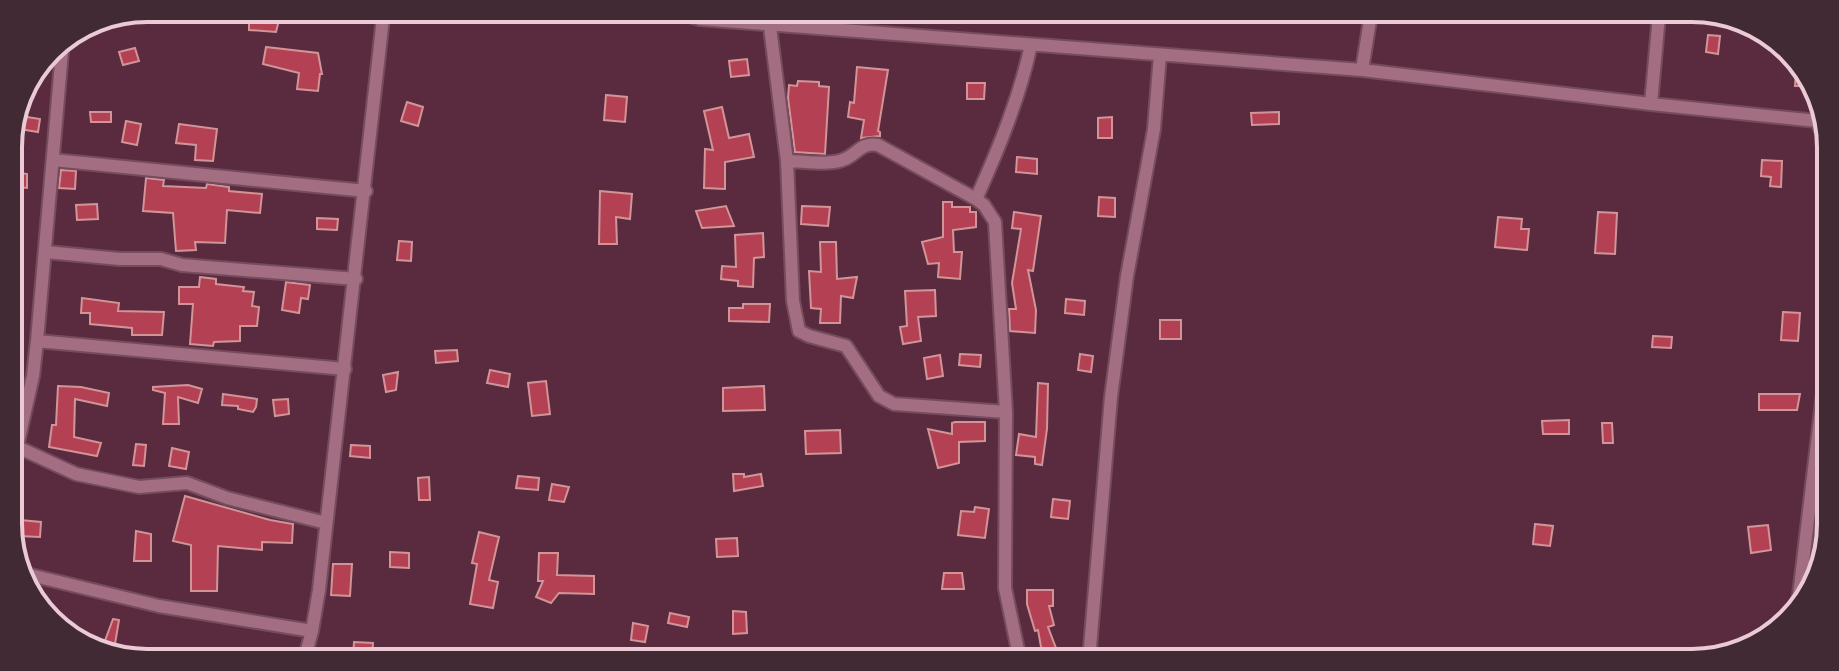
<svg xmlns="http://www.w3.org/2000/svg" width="1839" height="671" font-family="Ubuntu,sans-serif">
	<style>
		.building { fill: #b44153; stroke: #d19498; stroke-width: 2 }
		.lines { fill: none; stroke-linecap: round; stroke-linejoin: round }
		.street-casing { stroke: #754c5e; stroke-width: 16 }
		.street { stroke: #a36d82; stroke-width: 12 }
		.rim { fill: none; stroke: #e9cad5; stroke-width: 4 }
	</style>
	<rect width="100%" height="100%" fill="#5a2b3f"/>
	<path class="building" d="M249,8L265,9L264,16H280L276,32L249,30Z
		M1708,35L1720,36L1718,54L1706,52Z
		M266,47L318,53L322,74H320L318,91L297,89L299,73L263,64Z
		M135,48L139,61L123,65L119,52Z
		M1797,57L1807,79V86H1795Z
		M747,59L749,75L731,77L729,61Z
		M857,67L888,70L878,131L880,132V136L861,138L864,120L848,117L850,102L854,103Z
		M798,81L819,82V86L829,87L825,154L795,152L788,98L789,85L797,86Z
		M967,83H985L984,99H967Z
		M606,95L627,97L625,122L604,120Z
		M407,102L423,107L418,126L401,121Z
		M722,107L729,138L749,134L754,157L725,162V189L704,188L705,149L713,150L704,111Z
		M90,112H111V122H91Z
		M1279,112V124L1252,125L1251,113Z
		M21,116L40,119L38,132L19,129Z
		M1112,117V138H1098V118Z
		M126,121L141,124L137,145L122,142Z
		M179,124L217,129L213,161L195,160L196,145L176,143Z
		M1017,157L1037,159V174L1016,172Z
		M1762,160L1782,161L1781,187L1770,186L1771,177L1761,176Z
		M61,170L76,171L75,189L59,188Z
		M10,171L27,174V188L9,186Z
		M146,178L164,180L163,186L206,188L207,184L229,187V191L262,194L260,213L227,210L225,243L195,242L196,250L176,251L173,213L143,211Z
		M600,191L632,194L630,219L616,217L617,244H599Z
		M1099,197L1115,198V217L1098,216Z
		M943,202H952V207H970V212H976V227L953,230L954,252H962L960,279L938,277L939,263L928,264L922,242L943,237Z
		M97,204L98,219L77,220L76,205Z
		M726,206L734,226L702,228L696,211Z
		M802,206L830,207L828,226L801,224Z
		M1014,212L1041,216L1033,271L1028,270L1036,310L1035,333L1010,331L1009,309H1016L1012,283L1021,229L1012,228Z
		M1598,212L1617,213L1615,254L1595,253Z
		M1498,217L1522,219L1521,229H1529L1527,250L1495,247Z
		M317,218L338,219L337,230L317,229Z
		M763,233L764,257L754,258L753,287L738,286V281L721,279L722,266L736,267L735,235Z
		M399,241L412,242L411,261L397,260Z
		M820,242H836L837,279L857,277L853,298L841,296L840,323H820L821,309L811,308L809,271L821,272Z
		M200,277L216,279V284L244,287L243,291L254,292L252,306L259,307L257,326H240V341L214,342L213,346L190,344L193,304H179V287H199Z
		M286,282L310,285L308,299L301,298L299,313L282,310Z
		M935,290L936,316L918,317L921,341L903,344L900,327L907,326L905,291Z
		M82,298L119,303L118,311L164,312L162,335H132V328L90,324V313H81Z
		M1066,299L1085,301L1084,315L1065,313Z
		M743,304H770L769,322L729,321V308H743Z
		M1783,312L1800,313L1798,341L1781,340Z
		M1160,320H1181V339H1160Z
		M1653,336L1672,337L1671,348L1652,347Z
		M457,350L458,361L436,363L435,351Z
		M960,354L981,355L980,367L959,365Z
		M1080,354L1093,356L1091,372L1078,370Z
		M940,355L943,376L927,379L924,358Z
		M490,370L510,374L508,387L487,383Z
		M398,372L396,390L386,392L383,375Z
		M546,381L550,414L532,416L528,383Z
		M1038,383L1048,384L1047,429L1042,465L1035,464V457L1016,455L1019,434L1036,437Z
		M188,385L202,389L198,403L178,397L179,424H163L165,393L153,390V387Z
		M58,386L81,387L109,393L107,406L75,399L74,437L101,443L97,456L49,447L52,425H56Z
		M764,386L765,410L723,411V388Z
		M223,394L257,399L256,407L253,412L238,409V406L222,405Z
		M1759,394H1800L1797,410H1759Z
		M288,399L289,414L275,416L273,400Z
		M1569,420V434H1543L1542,421Z
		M955,422H985V441L959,442V463L938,468L928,429L952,434V423Z
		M1602,423H1612L1613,443H1603Z
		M840,430L841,453L806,454L805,431Z
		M136,444L146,445L144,466L133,465Z
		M351,445L370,446V458L350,456Z
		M172,448L189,452L186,469L169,466Z
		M733,474H744V477L761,474L763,486L734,491Z
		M518,476L539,478L538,490L516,488Z
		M429,477L430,500H419L418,478Z
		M552,484L569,487L564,502L549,500Z
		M185,496L270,520L293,524L292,543L262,542V550L218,546L217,591H191V545L173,541Z
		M1053,499L1070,501L1068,519L1051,517Z
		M975,507L989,509L985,538L958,535L961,511L974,512Z
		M20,520L41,522L40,537L18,536Z
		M1535,524L1553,526L1550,546L1533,544Z
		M1768,525L1771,550L1751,553L1748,527Z
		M136,531L151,534V561H134Z
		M479,532L499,537L489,580L498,582L493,608L470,604L477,564L472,563Z
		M737,538L738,556L717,557L716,539Z
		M390,552L409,553V568L390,567Z
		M539,553H558L557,575L594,576V594L559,593L551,603L536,597L543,581H538Z
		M333,564H352L350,596L331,595Z
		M944,573H962L964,589H942Z
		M1027,590H1053V606H1049L1054,625L1048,627L1059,656L1043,658L1038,630L1035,631L1027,604Z
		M733,611L746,612L747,633L733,634Z
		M670,613L689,617L687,627L668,623Z
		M113,619L119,620L113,656H103L100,654Z
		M633,623L648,626L645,642L631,640Z
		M354,642L373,643L372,657H353Z"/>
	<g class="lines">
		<defs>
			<path id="street" d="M669,10L700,19L1362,70L1651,104L1827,122
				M768,11L787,161L793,301L799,331L809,336L846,346L879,396L894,404L1006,412
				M1362,70L1371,14
				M1651,104L1659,15
				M1817,121L1829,149
				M53,160L366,191
				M787,161C803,161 830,166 845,159C858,153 862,142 878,145L976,199L984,205L995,222L1006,412L1005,588L1020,660
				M976,199C999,148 1019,99 1031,45
				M46,252L120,259H161L182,265L356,279
				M37,341L345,369
				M13,445L76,474L139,487L187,483L227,498L326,523
				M17,447L33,376L37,341L63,40
				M22,573L159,606L312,631
				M1798,604L1826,368
				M305,657L312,631L319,590L384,9
				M1089,660L1111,397L1127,276L1154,129L1160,55"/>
		</defs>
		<use href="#street" class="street-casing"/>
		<use href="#street" class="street"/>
	</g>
	<path d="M0 0H1839V671H0ZM147 22H1692A125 125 0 0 1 1817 147V524A125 125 0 0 1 1692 649H147A125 125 0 0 1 22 524V147A125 125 0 0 1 147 22Z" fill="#412a33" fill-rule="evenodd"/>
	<path class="rim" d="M147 22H1692A125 125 0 0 1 1817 147V524A125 125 0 0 1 1692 649H147A125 125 0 0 1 22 524V147A125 125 0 0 1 147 22Z"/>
</svg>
